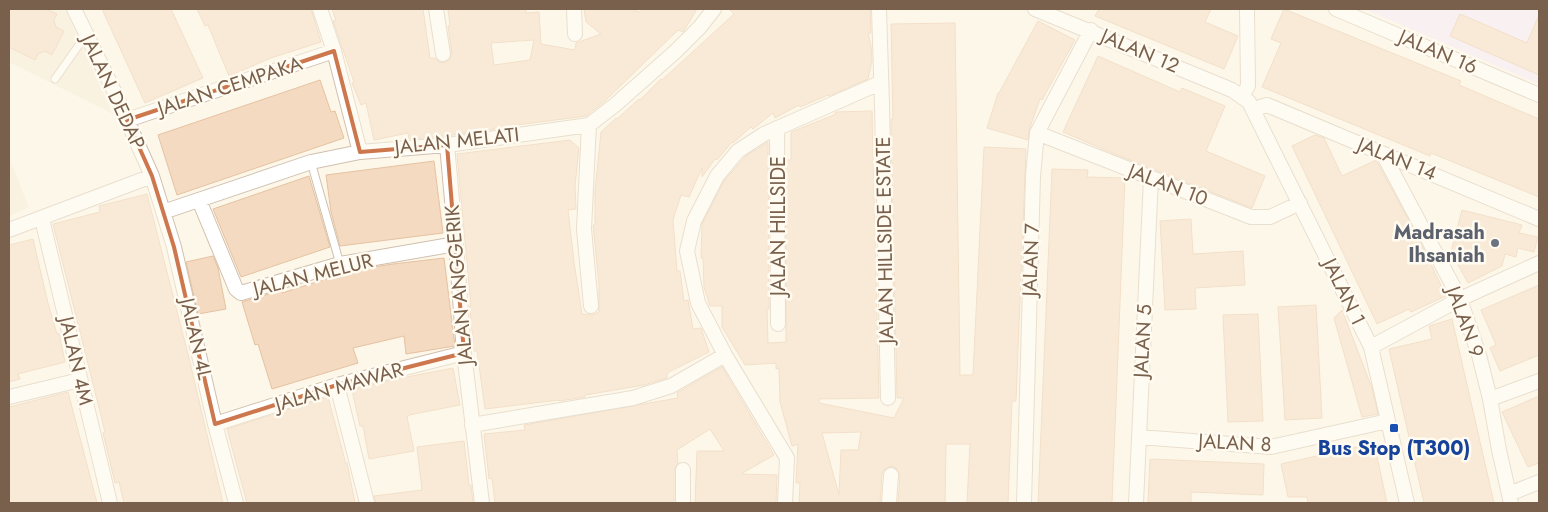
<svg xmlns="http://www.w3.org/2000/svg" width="1548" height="512" font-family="Jost,sans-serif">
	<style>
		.residential { fill: #f5ead8 }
		.education { fill: #f4e6fa }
		.building { fill: #f3dac1; stroke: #e6c2a1; fill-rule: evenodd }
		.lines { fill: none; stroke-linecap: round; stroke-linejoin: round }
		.service-casing { stroke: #d0c0ae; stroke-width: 9 }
		.minor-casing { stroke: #d0c0ae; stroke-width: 16 }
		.service { stroke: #fff; stroke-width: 7 }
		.minor { stroke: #fff; stroke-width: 14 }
		.marked { fill: none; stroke: #cc774e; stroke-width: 4; stroke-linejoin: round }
		.worship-dot { fill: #6b7280; stroke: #fffbf1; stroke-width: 2 }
		.transit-dot { fill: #1a4fb4; stroke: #fffbf1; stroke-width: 2 }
		.labels { text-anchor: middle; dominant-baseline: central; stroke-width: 5; stroke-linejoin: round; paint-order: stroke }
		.street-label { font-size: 20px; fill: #79604c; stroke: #fffbf1 }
		.worship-label { font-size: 20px; font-weight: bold; fill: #5b616d; stroke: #fffbf1; text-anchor: end }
		.transit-label { font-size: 20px; font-weight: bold; fill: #164399; stroke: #fffbf1 }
	</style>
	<rect width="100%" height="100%" fill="#fdf7ea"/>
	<path class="residential" d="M9,9H65L113,114L9,62Z
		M9,158L29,207L9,216Z"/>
	<path class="education" d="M1364,9H1539V84Z"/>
	<path class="building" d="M9,9H46L57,14L54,20L56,27L64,31L52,55L45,51L38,54L35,60L9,47Z
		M102,9H171L203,78L145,103Z
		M197,9H311L321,42L271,58L229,76L208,25L205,26Z
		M332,9H423L430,58H435L439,62L444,63L449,60L452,55L448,26H450L448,9H526V13L539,12L541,44L575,50L576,43L601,34L586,22L584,9H630L640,12L642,9H697L683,32L678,30L604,102L586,116L494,128L495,129L446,136L409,139L408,133L374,140L366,103L361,105L352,83L354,82L333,21L336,20ZM534,40L530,60L494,65L491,43Z
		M729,9H870L871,33H868L871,46L872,61L868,79L829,96L828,95L800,107L799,105L775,118L773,113L753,129L751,127L733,143L732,142L717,160L715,159L702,177V168L689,197L681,195L673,220L677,271H680L684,301L688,300L693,329L701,328L709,352L667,373V378L644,385L585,395V397L559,401V400L485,409L477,351H474L470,309L469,306H471L457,154L570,140L579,148L575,186L576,209L568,210L574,262L582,314L592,315L599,312V284L593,225H595V191L601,132L616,118L617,119L639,99L640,100L661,79L662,80L734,14Z
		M1099,9H1211L1205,22L1238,36L1224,69L1095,16Z
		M1284,9L1461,81L1459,85L1539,119V197L1431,153L1430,156L1262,87L1281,43L1271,39Z
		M1460,14L1527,43L1539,15V75L1450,36Z
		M1038,21L1075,40L1042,100L1040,99L1029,130L1028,140L987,128L998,93H999Z
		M955,23L960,375H973L984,147L1026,149L1016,401H1012L1008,503H967L970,444H946L945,503H898L900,475L896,468L891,466L884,470L882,474L880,503H799L800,483H796L798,444L792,446L780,402L779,368L776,369V363L745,365L722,327V306H710L704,287L703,258H701L702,224L724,181L746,156L768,142L769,309L767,310L768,343L786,342V160H791V132L834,115L836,112L872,111L879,398L819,399V403L894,418L904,398H897L891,119H893L891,24ZM861,432L858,450H841L839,495L822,433Z
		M1098,56L1180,92L1182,88L1225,106L1206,151L1265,176L1252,208L1117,155L1063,132Z
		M320,80L331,112L335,111L344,138L177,195L158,135Z
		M1315,135L1324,138L1342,176L1376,160L1422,245L1446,296L1411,312L1409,309L1377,324L1292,146Z
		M434,161L443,233L340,246L331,212L326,175Z
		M1052,169L1088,170L1087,177L1125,178L1112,503H1038Z
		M309,176L330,247L241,277L213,209Z
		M147,194L189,358L223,503H124L119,482L115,483L103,433L105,432L53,224L100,212L99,206Z
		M1462,210L1522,225L1519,233L1538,237L1534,252L1518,248L1516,257L1505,254L1502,266L1468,283L1451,252Z
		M1191,219L1193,254L1243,251L1245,285L1195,288L1196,309L1165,310L1160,221Z
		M33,239L48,303L57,334L59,333L65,362L18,374L20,379L9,382V245Z
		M213,256L218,268L226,309L198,314L186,262Z
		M444,258L455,346L406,354L404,336L353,348L358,363L272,389L258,344L255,345L242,302L282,290V293L354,270L393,264Z
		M1539,285V355L1500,371L1490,348L1496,345L1481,310Z
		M1316,305L1322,418L1285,420L1278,307Z
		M1342,310L1372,388L1378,414L1362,417L1334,318Z
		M1258,314L1263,421L1228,422L1223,315Z
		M1452,319L1494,503H1424L1389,349L1432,339L1429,326Z
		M722,367L774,455L741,474L777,475L776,503H695L697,451H724L710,429L677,450L678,463L674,470V503H495L492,478L489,479L484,434L525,430L524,425L678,398L677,393Z
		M453,368L460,405L409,415L407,417L414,451L369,459L363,426H360L352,390L401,378Z
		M68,392L97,503H9V407Z
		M1539,396V463L1528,467L1502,412Z
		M328,397L346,464L347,463L355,503H247L227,429Z
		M464,441L469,485H471L473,503H376L374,496L422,490L417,447Z
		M1374,443L1387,503H1308L1307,497H1288L1281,464Z
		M1150,459L1264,464L1263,495L1191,492V503H1148Z"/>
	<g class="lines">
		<defs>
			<path id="service" d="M55,79L86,35
				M311,162L340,264"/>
			<path id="minor" d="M74,9L115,93L152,176L174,247L215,424L236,503
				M320,9L334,51L360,152
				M436,9L443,54
				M574,9L575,34
				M879,9L882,105L888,398
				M1035,9L1232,90L1249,102L1371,347L1407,503
				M1336,9L1539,95
				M1242,96L1248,86L1247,9
				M1254,109L1267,105L1539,219
				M127,120L334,51
				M589,125L584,229L591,306
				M777,128L778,324
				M1037,133L1251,217H1270L1300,203
				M447,145L456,244L464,353L482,503
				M1383,154L1460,299L1479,355L1490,399L1499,450L1511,503
				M199,200L236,289L241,293L340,264L456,244
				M163,212L311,162L360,152L447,145L589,125L615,105L676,51L700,27L714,9
				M42,219L110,503
				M9,230L152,176
				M1371,347L1460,299L1539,263
				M337,385L367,503
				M9,397L80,380
				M1490,399L1539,381
				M215,424L337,385L464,353
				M472,425L633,398L671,386L725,355
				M1139,437L1271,447L1388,421
				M1509,494L1539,482
				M683,503V470
				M785,503L787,458L725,355L698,303L687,251L694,221L717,176L738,151L764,134L880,83
				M889,503L891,475
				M1024,503L1033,176L1037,133L1091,30
				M1136,503L1151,178"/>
		</defs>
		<use href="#service" class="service-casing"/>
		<use href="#minor" class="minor-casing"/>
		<use href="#service" class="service"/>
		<use href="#minor" class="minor"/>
	</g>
	<path d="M0 0H1548V512H0ZM334,51L360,152L447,145L464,353L337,385L215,424L174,247L152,176L127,120Z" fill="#fdf7ea" fill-opacity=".55" fill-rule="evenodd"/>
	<path class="marked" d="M334,51L360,152L447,145L464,353L337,385L215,424L174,247L152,176L127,120Z"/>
	<circle class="worship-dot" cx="1495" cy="243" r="5"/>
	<rect class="transit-dot" x="1389" y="423" width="10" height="10" rx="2.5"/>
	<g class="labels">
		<g class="street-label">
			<text transform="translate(1140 51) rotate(23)">JALAN 12</text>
			<text transform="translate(1438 52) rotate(23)">JALAN 16</text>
			<text transform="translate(230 86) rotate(-18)">JALAN CEMPAKA</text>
			<text transform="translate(113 92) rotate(65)">JALAN DEDAP</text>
			<text transform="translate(457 141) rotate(-6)">JALAN MELATI</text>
			<text transform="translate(1397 159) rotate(22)">JALAN 14</text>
			<text transform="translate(1168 185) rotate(21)">JALAN 10</text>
			<text transform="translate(778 226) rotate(-90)">JALAN HILLSIDE</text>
			<text transform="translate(885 240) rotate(-91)">JALAN HILLSIDE ESTATE</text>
			<text transform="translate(1031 260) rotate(-88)">JALAN 7</text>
			<text transform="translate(313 275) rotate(-14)">JALAN MELUR</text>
			<text transform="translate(459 285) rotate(-95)">JALAN ANGGERIK</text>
			<text transform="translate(1344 292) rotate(64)">JALAN 1</text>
			<text transform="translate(1465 322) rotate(70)">JALAN 9</text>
			<text transform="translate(196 339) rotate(77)">JALAN 4L</text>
			<text transform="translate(1143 341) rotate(-87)">JALAN 5</text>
			<text transform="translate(76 361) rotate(77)">JALAN 4M</text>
			<text transform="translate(339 387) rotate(-16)">JALAN MAWAR</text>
			<text transform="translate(1235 443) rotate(3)">JALAN 8</text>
		</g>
		<g class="worship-label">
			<text x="1485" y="232">Madrasah<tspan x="1485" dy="23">Ihsaniah</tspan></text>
		</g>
		<g class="transit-label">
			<text x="1394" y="448">Bus Stop (T300)</text>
		</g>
	</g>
	<rect width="1548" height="512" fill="none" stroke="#79604c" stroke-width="20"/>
</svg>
